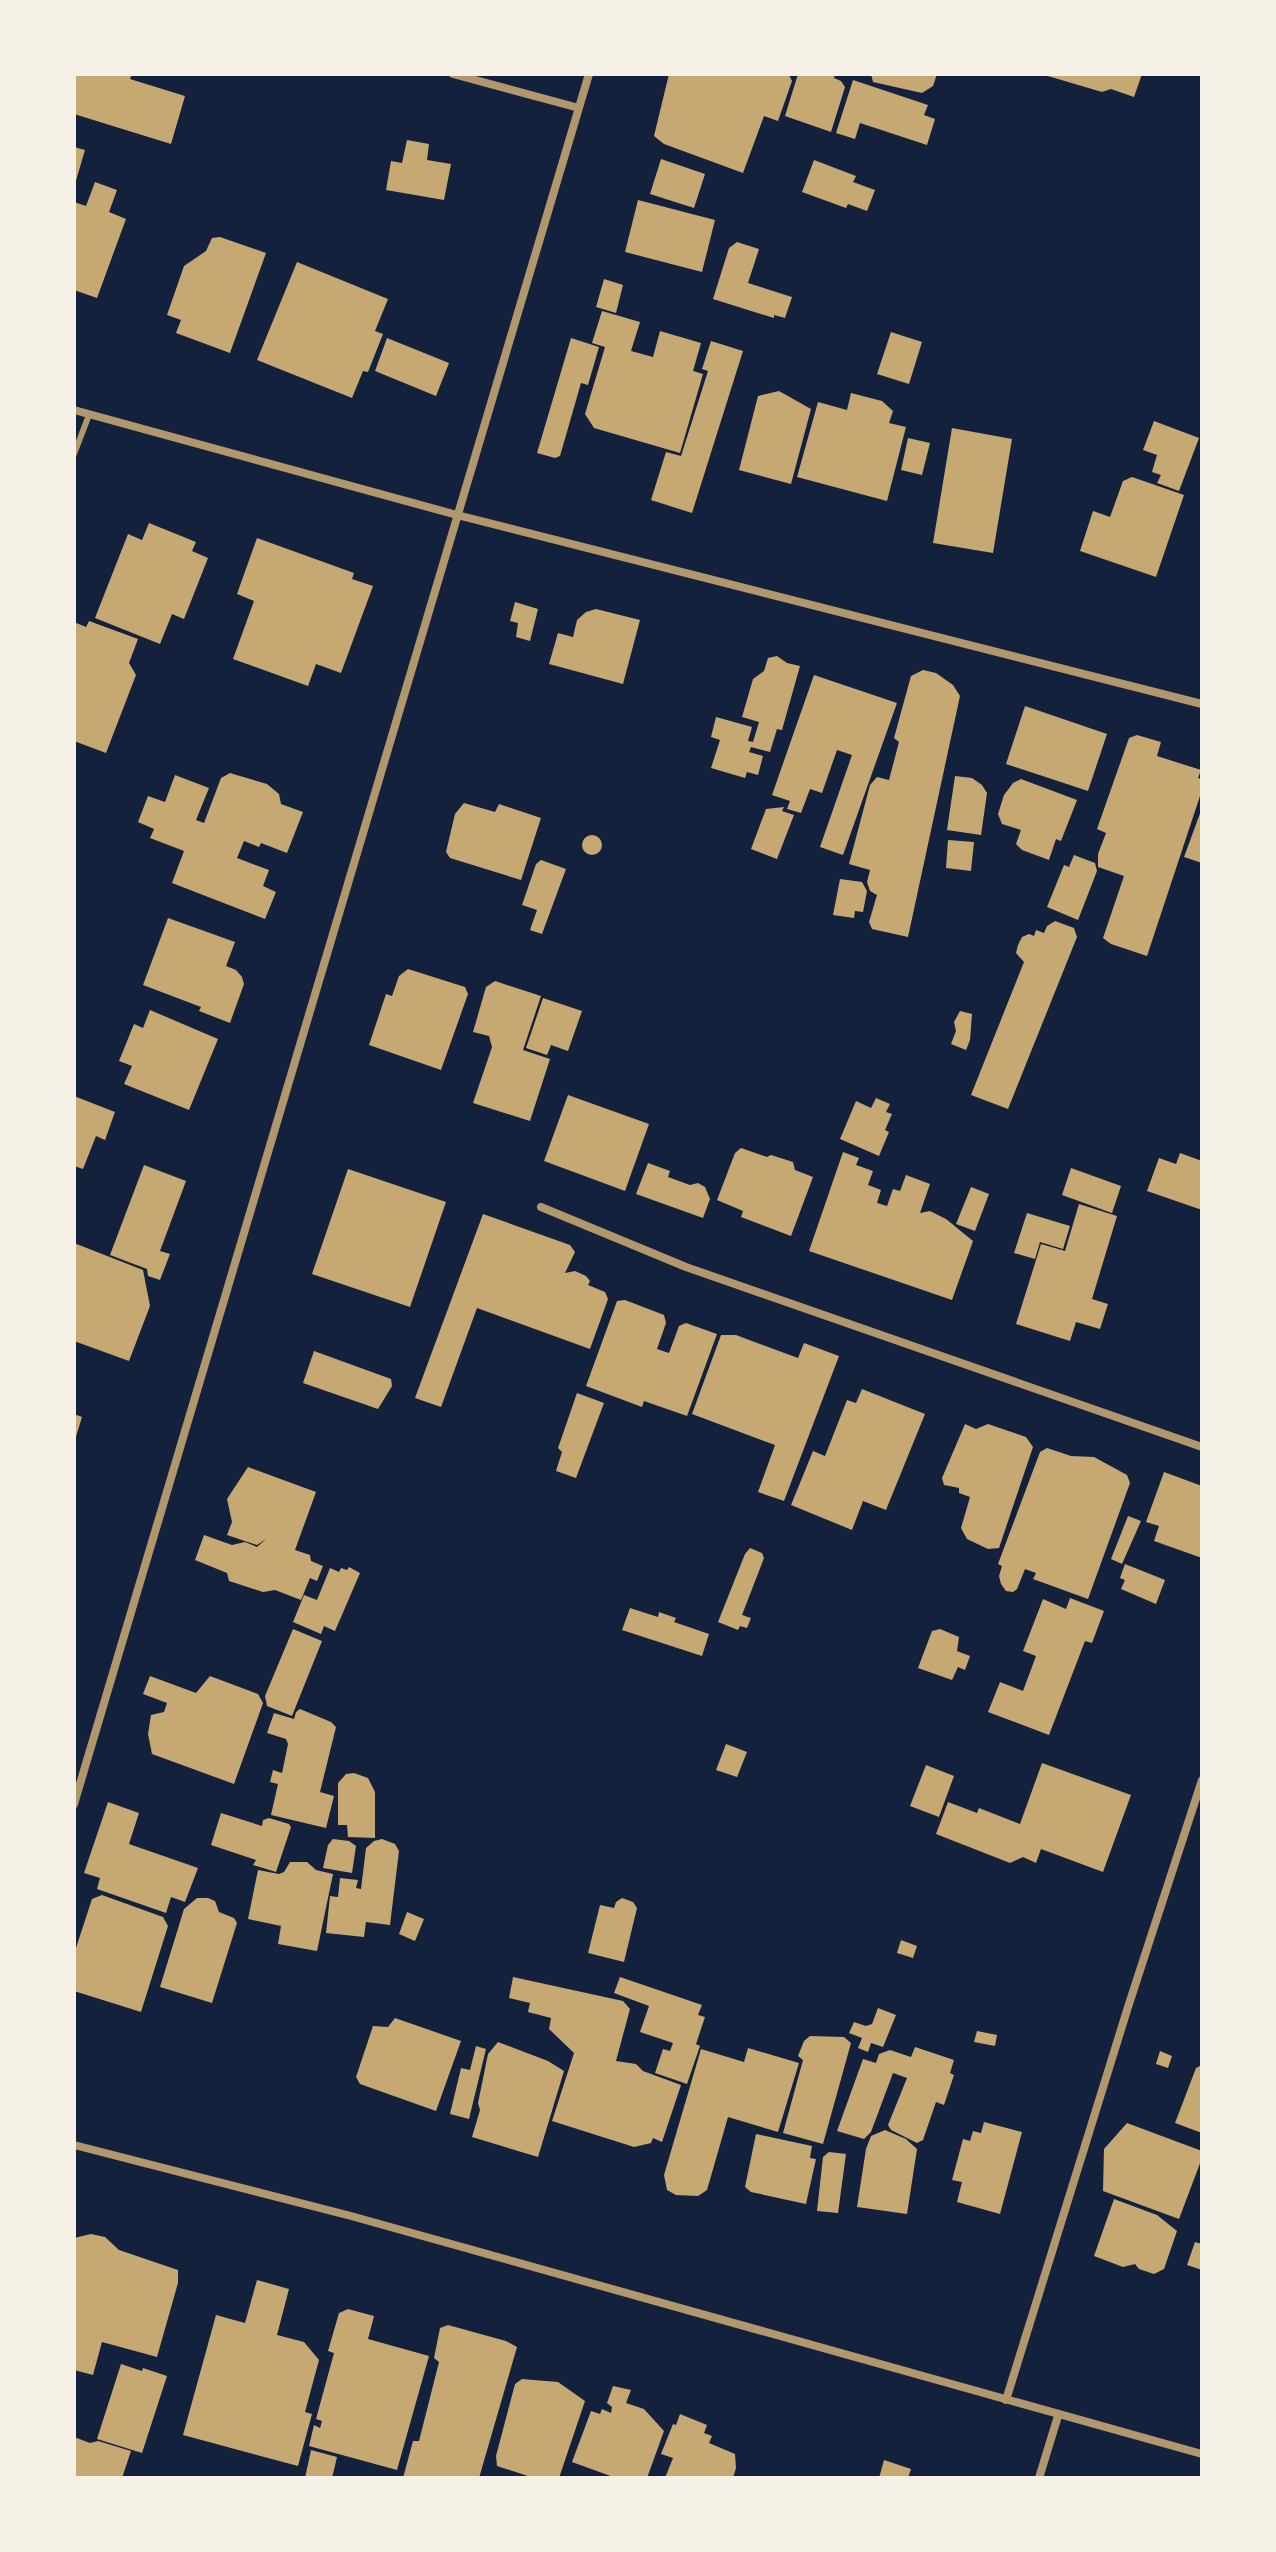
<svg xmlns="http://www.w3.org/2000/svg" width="1276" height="2552" font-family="'Fira Sans',sans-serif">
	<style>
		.building { fill: #c6a872 }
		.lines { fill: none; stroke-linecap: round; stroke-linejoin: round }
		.service { stroke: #b1986c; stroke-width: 6 }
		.minor { stroke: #b1986c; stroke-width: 8 }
	</style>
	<rect width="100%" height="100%" fill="#14213d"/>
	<path class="building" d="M74,74H132L130,79L185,96L171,144L74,114Z
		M669,74L789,75L792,81L778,121L764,116L743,173L664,144L654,136Z
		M798,74H835L834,78L841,81L845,87L831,132L785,116Z
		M871,74H937L933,86L922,93L873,82Z
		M1041,74H1142L1134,97L1111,89L1102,92Z
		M853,80L928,105L924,115L935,119L927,145L860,123L855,139L836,133Z
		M407,140L429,144L427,160L451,164L444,200L386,190L391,161L402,163Z
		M74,147L85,150L75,184H74Z
		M661,159L705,174L694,208L650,194Z
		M814,160L856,176L853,182L875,190L867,211L848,204L846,208L802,192Z
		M95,182L117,190L109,212L126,219L97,298L74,290V202L86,206Z
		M638,200L715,220L702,272L625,252Z
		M220,237L266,253L230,353L176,333L181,320L167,315L184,266L206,251L212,238Z
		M737,242L759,249L748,283L792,297L785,318L774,315V318L713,299L729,248Z
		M297,262L388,299L375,331L383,334L368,372L363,371L352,398L257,360Z
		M604,279L623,285L616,313L596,307Z
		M602,311L640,322L631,351L653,357L660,331L701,343L693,371L703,374L680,453L594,428L585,414L605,347L592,343Z
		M891,332L922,342L909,384L877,374Z
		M387,338L449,363L436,396L375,371Z
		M571,338L599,347L588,385L581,383L560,456L555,458L537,453Z
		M711,341L743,351L692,513L651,500L666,452L681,456L708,371L702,369Z
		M779,391L811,409L791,484L739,470L758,396Z
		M851,393L882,401L893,411L889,423L906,427L887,501L797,477L818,402L847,410Z
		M1154,421L1199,438L1179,491L1157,483L1161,475L1152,472L1157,455L1143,450Z
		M952,428L1012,439L993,553L933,543Z
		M908,438L930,443L922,475L901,470Z
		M1132,477L1184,495L1156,577L1080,551L1093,511L1110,517L1123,481Z
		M149,523L196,542L192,551L208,558L184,619L172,614L160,644L95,618L128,534L142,540Z
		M257,538L354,573L352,579L373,586L341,673L316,664L308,686L233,659L254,601L237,594Z
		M515,602L538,609L530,641L516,637L518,623L510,621Z
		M596,609L640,620L623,684L549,664L558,633L573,637L577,620L586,612Z
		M89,621L138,639L129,663L136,675L106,753L74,741V622L86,627Z
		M777,656L787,663L800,666L782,730L777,729L770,752L751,747L749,752L763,756L758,775L747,772L745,778L711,768L720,740L711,737L716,717L752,727L748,741L753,742L759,722L742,717L753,679L764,671L768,658Z
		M923,670L936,673L953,685L960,696L908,937L872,929L869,922L877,895L870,891L867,882L870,870L849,864L870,785L877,777L889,780L899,742L894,738L911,676Z
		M814,675L897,703L843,855L820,847L852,755L837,750L822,793L810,789L801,813L787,809L790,801L772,795Z
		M1025,706L1107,734L1088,791L1006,764Z
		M1137,735L1161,742L1157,756L1201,770L1198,778L1202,779V790L1147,956L1111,944L1103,938L1124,876L1098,867V854L1106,833L1097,829L1129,738Z
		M230,773L267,784L279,794L281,804L303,812L287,853L261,843L259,847L244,841L237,858L269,870L263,886L276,892L265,919L172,883L184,851L150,838L154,829L138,822L148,796L165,802L175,775L209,788L196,820L204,823L221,778Z
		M955,776L972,778L982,785L987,793L981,835L947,830Z
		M1021,779L1077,800L1061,841L1056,839L1049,860L1022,850L1016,844L1021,830L1002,824L998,814L1004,795L1013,783Z
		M464,803L495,812L499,804L541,818L521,880L450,858L446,852L455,814Z
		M784,807L782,811L794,815L777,859L751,849L766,809Z
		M1202,808V863L1184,857Z
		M582 845a10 10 0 1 1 20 0a10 10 0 1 1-20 0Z
		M948,840L974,842L971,871L946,868Z
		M1074,855L1095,863L1097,871L1078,920L1047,907L1064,865L1069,867Z
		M541,860L566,869L542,934L530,930L537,910L522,905L536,864Z
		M840,879L862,882L867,891L863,912L855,911L854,918L833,915Z
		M168,918L235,942L226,966L236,970L242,977L244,984L230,1023L199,1011L201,1007L143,985Z
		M1055,921L1074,928L1077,937L1008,1109L971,1095L1024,962L1016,953L1018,945L1022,937L1029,934L1034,936L1036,930L1044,933L1047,926Z
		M408,969L465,987L468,994L441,1070L369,1045L386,994L392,996L399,976Z
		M495,981L541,996L523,1050L550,1059L530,1121L473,1103L492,1047L489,1036L473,1032L486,987Z
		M543,998L582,1011L568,1051L551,1045L547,1055L526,1048Z
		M150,1010L218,1039L189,1110L124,1084L132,1066L119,1061L134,1024L143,1028Z
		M960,1011L972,1014L970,1040L966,1050L951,1044L956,1031L954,1022Z
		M568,1095L649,1124L625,1191L544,1161Z
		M74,1096L115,1112L105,1140L96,1136L83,1169L74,1166Z
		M876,1098L890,1104L886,1112L892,1114L885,1130L889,1132L879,1156L840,1139L856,1101L871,1108Z
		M741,1148L767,1157L771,1155L793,1162L795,1170L813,1177L791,1236L741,1217L743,1211L717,1200L735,1153Z
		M843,1152L859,1158L856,1165L873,1171L868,1185L881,1190L877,1203L887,1206L893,1189L900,1191L906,1175L930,1184L920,1213L930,1211L946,1219L973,1241L952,1300L809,1251Z
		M1180,1153L1202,1161V1210L1147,1191L1159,1158L1176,1164Z
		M648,1163L670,1171L668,1177L690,1185L698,1183L705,1187L710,1199L703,1218L636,1194Z
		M144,1165L186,1181L160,1251L170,1254L160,1280L148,1276L147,1269L110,1255Z
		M1071,1168L1121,1186L1112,1213L1062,1195Z
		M348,1169L446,1202L410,1307L312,1274Z
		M971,1187L989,1194L975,1231L956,1224Z
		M1079,1204L1117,1216L1092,1299L1108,1304L1100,1329L1076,1322L1070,1341L1016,1324L1041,1244L1065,1251Z
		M1027,1213L1070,1226L1063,1249L1040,1242L1035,1259L1014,1253Z
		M483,1214L570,1245L575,1252L565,1273L575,1271L586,1276L590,1281L588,1285L605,1292L608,1299L590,1349L477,1308L441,1407L415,1398Z
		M74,1243L143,1270L150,1306L129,1361L74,1341Z
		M625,1300L664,1315L666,1323L657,1349L669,1353L679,1326L686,1323L717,1334L687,1416L644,1401L642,1407L586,1386L617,1301Z
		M721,1335H736L798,1358L804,1343L839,1356L784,1501L758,1492L775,1445L692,1414Z
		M314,1351L391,1379L392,1386L378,1409L303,1383Z
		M862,1389L925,1414L886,1510L863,1501L852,1530L791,1505L813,1451L825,1456L847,1400L856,1403Z
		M577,1393L604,1403L576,1478L556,1471L562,1452L558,1448Z
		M74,1414L82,1417L75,1440H74Z
		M965,1424L976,1429L988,1424L1026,1437L1033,1447L999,1548L988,1549L967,1539L961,1528L970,1497L959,1493V1488L944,1485L942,1478Z
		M1047,1448L1071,1456L1094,1457L1127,1475L1130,1483L1088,1599L1033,1579L1036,1573L1025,1569L1017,1589L1013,1592L1006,1591L1001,1584L999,1576L1002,1566L998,1564L1040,1452Z
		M248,1467L316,1492L295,1550L310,1555L311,1561L323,1566L317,1581L310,1578L301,1600L275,1590L263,1592L229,1581L227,1573L195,1560L204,1535L232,1545L245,1542L257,1547L266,1539L257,1545L227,1535L232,1522L227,1499Z
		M1164,1472L1202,1486V1558L1154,1541L1159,1526L1146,1522Z
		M1128,1516L1141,1521L1122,1564L1111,1559Z
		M750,1548L762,1553L764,1558L742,1615L751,1618L747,1628L740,1626L738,1630L718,1622L745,1554Z
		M1125,1564L1165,1580L1156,1604L1121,1589L1125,1580L1120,1578Z
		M349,1567L360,1573L335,1631L324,1626L321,1634L293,1622L304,1595L317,1600L330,1568L339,1572L341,1568L347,1570Z
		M1070,1598L1104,1611L1092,1643L1085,1641L1049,1735L988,1712L1000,1682L1023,1691L1036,1656L1023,1651L1043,1599L1066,1609Z
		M630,1608L658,1617L659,1612L676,1618L674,1622L709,1634L702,1656L622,1630Z
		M293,1629L322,1641L292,1716L267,1706L265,1696Z
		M940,1629L959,1637L957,1651L970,1656L965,1670L958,1667L952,1680L918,1668L932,1631Z
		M150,1676L196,1693L210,1676L258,1694L263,1703L234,1784L152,1754L148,1734L151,1715L164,1712L167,1703L143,1694Z
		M300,1709L331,1722L336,1727L320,1792L334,1796L326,1828L271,1815L278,1784L270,1782L273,1770L282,1773L288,1744L286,1739L267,1733L274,1713L294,1719L296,1712Z
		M726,1744L747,1752L737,1777L716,1770Z
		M1042,1763L1131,1795L1103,1872L1041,1849L1036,1863L1023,1857L1010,1863L936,1834L948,1802L977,1813L979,1808L1020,1824Z
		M926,1765L954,1776L939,1817L910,1806Z
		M354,1773L368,1778L375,1792V1838L348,1837L347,1825H338V1783L346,1774Z
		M108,1802L139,1813L129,1844L198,1868L185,1902L171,1897L166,1913L97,1889L100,1878L84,1873Z
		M221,1813L262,1826L263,1820L269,1818L289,1824L291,1827L276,1872L253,1865L256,1860L211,1845Z
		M333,1839L349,1841L356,1846L352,1873L323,1868L328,1845Z
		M382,1839L395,1844L399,1851L390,1925L366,1922L364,1937L326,1933L330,1896L338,1897L340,1878L358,1880L356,1888L361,1889L366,1848L374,1841Z
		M290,1862H307L316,1870L333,1874L317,1951L278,1944L281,1926L248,1919L258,1870L279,1874L284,1872Z
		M102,1895L163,1917L168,1926L141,2012L74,1991V1954L92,1899Z
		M197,1898H208L215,1901L219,1912L234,1918L237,1923L212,2003L160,1987L184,1909Z
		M622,1898L633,1902L637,1908L624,1962L588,1953L600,1905L614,1908L616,1902Z
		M407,1912L424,1919L415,1941L399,1934Z
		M901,1940L917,1946L913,1958L897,1953Z
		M513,1977L623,2001L630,2009L616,2061L636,2064L643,2071L681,2085L662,2142L653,2138L651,2143L634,2147L552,2121L574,2053L549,2029L551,2018L528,2012L530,2003L509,1998Z
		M620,1977L702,2005L698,2015L705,2017L696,2044L700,2046L687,2084L655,2073L663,2049L670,2051L673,2043L640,2032L649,2006L614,1993Z
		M878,2008L896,2015L883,2047L871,2043L868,2052L858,2048L862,2038L849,2033L854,2022L866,2026L872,2024Z
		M395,2018L461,2041L436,2111L360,2084L356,2077L373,2026L388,2027Z
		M977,2031L997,2035L995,2046L974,2042Z
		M810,2036L844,2037L851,2043L823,2144L783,2133L803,2060L798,2056L804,2041Z
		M498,2042L548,2061L564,2071L538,2157L472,2137L480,2110L478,2103L488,2054Z
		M476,2046L486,2049L469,2119L450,2114L461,2068L470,2070Z
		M915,2047L954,2060L950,2073L954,2075L944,2105L936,2102L923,2140L917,2143L891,2130L888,2125L907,2078L893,2073L871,2132L864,2139L837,2131L863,2059L876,2063L879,2054L890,2050L911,2057Z
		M748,2048L799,2063L778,2132L728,2117L707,2190L698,2196L676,2195L667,2190L664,2175L701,2049L744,2062Z
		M1160,2051L1172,2056L1168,2068L1156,2064Z
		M1200,2066L1202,2067V2133L1175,2123L1196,2068Z
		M984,2122L1022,2132L1000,2214L957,2202L962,2182L952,2180L963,2139L970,2141L973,2131L981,2133Z
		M1127,2123L1202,2151V2158L1179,2219L1103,2191L1104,2149Z
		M885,2130L906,2139L917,2149L907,2214L857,2207L866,2149L871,2136Z
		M756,2134L812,2146L810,2158L816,2159L806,2204L751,2192L745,2187Z
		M829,2152L846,2154L838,2213L817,2211L823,2157Z
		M1114,2199L1157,2215L1177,2231L1164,2269L1154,2274L1139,2269L1135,2264L1123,2267L1094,2256Z
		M91,2234L105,2237L119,2250L178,2270V2283L157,2357L102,2342L93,2375L74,2370V2238Z
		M1195,2242L1202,2244V2270L1187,2265Z
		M257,2280L289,2289L277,2335L304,2342L319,2360L305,2412L312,2414L298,2466L183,2435L216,2315L245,2323Z
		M348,2309L374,2316L368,2339L429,2356L397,2470L309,2446L314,2425L320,2428L322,2421L316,2419L334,2353L328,2351L339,2313Z
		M448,2325L506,2341L517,2347L479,2478H403L413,2441H419L439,2362L434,2358L440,2328Z
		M121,2364L142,2371L143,2368L167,2376L142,2453L97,2439Z
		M522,2379L558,2382L585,2401L559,2478H534L497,2466L496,2456L515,2384Z
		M613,2386L631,2390L626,2403L644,2409L664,2431L647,2478H616L572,2462L591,2411L600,2414L602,2409L611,2413L612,2407L607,2403Z
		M680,2414L707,2425L704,2433L712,2436L709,2443L735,2454L736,2468L733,2478H665L673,2458L661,2454L673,2424L676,2425Z
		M74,2437L90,2443L98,2441L131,2451L122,2478H74Z
		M311,2450L337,2457L332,2478H305Z
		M884,2460L911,2469L908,2478H879Z"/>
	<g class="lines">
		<path class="service" d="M74,454L89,415"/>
		<path class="minor" d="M453,74L579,108
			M74,410L457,515L1202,704
			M541,1207L686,1267L1202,1447
			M74,1804L589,74
			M74,2145L351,2216L1202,2454
			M1006,2400L1128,2007L1202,1780
			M1039,2478L1058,2416"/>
	</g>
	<rect width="1276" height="2552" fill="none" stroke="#f6f1e7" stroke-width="152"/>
</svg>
